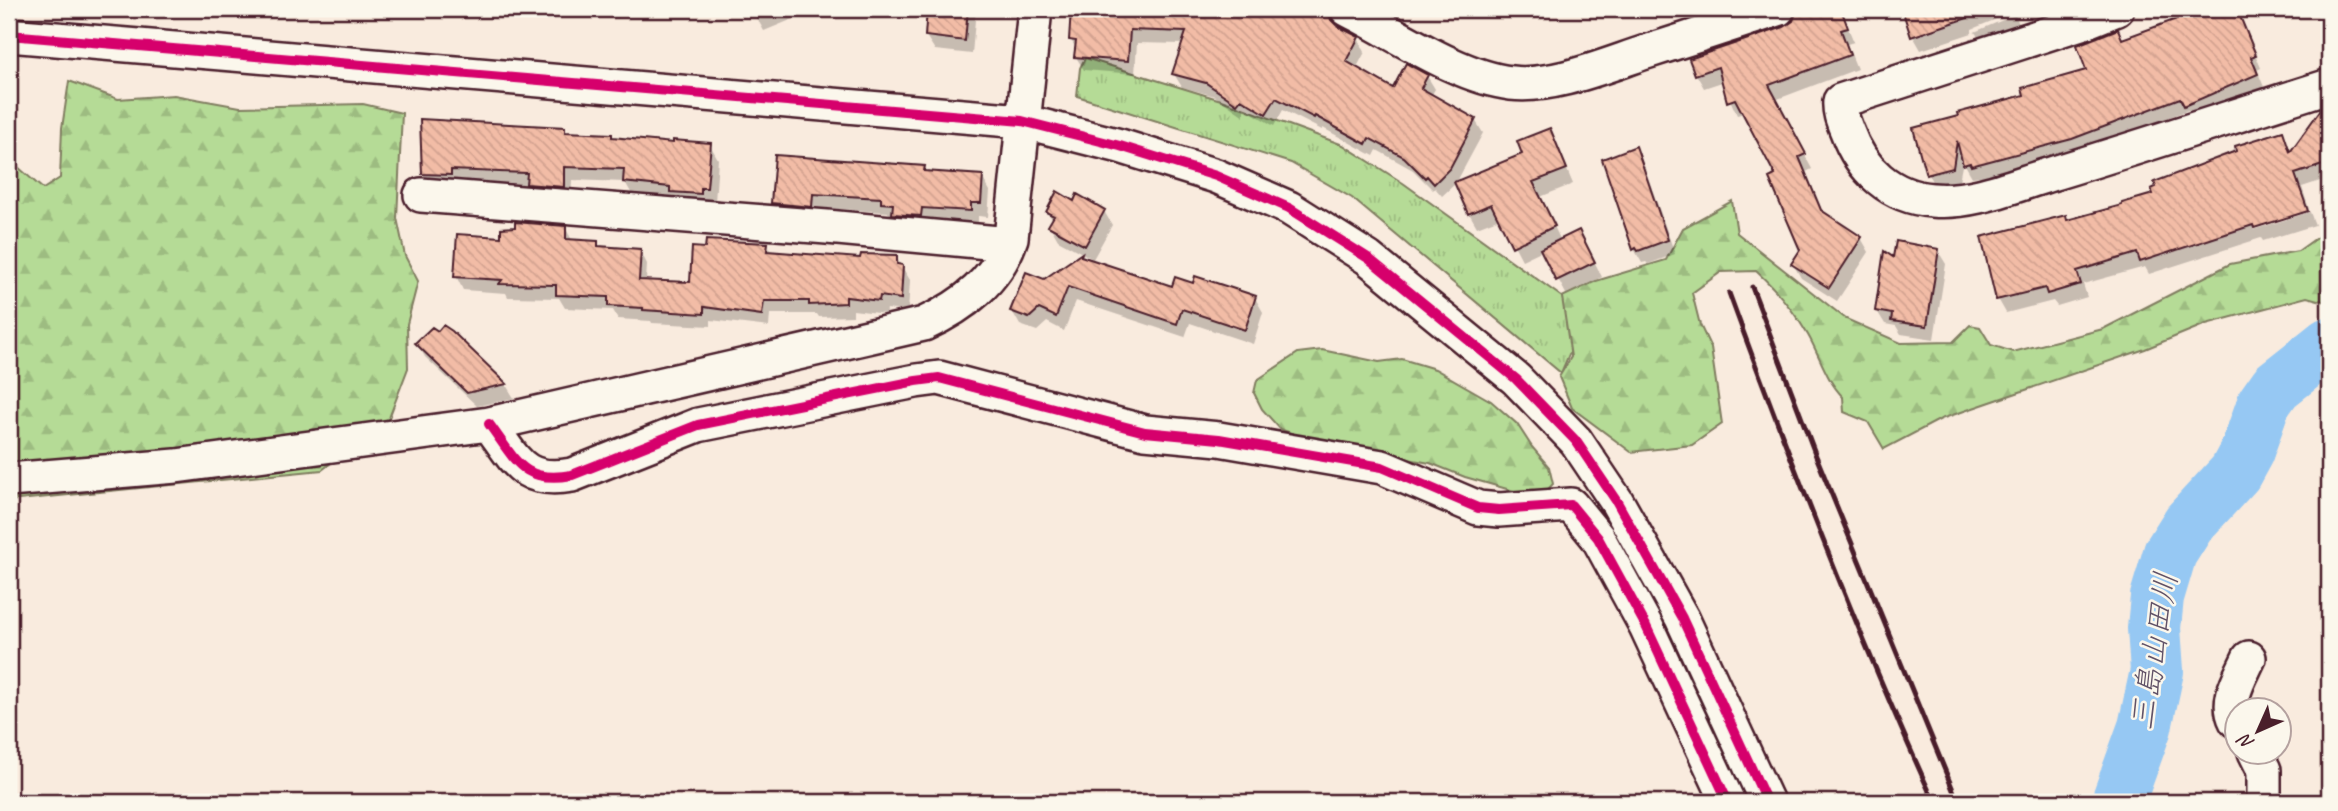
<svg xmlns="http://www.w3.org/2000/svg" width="2338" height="811" font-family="Caveat,'Klee One',sans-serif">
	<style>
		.grass { fill: url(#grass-tufts); stroke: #807d60; stroke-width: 2 }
		.forest { fill: url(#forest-firs); stroke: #807d60; stroke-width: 2 }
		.shadow { fill: #0003 }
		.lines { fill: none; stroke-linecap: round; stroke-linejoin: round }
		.river { stroke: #96c8f3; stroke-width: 54 }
		.building { fill: url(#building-back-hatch); stroke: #4a1f2b; stroke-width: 2 }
		.minor-casing { stroke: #4a1f2b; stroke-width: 38 }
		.minor { stroke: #fbf7ec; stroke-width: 33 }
		.rail { stroke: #4a1f2b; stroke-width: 5 }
		.cycleway-casing { stroke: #fbf7ec; stroke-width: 15 }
		.cycleway { stroke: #d6006c; stroke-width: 10 }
		.labels { text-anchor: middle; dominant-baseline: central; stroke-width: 5; stroke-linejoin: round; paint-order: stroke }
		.water-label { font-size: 32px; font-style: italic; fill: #615267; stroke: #fbf7ec }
	</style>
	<defs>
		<pattern id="grass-tufts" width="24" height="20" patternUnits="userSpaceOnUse" patternTransform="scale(1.75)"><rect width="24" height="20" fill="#b5db96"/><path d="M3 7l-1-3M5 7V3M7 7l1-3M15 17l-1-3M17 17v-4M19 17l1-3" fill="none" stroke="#9dbc81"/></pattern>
		<pattern id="forest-firs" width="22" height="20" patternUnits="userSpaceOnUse" patternTransform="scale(1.75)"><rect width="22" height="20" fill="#b5db96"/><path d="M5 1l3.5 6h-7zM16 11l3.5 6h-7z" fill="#9dbc81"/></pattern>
		<pattern id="building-back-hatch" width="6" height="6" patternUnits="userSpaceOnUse" patternTransform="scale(1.75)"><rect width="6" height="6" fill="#f2bca6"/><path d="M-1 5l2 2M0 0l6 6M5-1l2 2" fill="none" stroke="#d1a18f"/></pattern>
	</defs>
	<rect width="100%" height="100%" fill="#f9ebde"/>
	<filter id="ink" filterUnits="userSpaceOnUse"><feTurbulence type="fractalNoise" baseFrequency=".0143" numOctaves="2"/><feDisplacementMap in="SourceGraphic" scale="14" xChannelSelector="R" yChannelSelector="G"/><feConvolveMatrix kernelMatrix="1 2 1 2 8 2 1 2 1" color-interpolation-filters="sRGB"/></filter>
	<g filter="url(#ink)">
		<path class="grass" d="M1085,58L1221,100L1343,145L1403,183L1562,297L1571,331L1570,352L1561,373L1352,198L1291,163L1077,96L1080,68Z"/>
		<path class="forest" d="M69,81L118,99L174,95L240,107L363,104L402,113L397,218L405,256L418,281L407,324L408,368L389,418L322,470L9,501V163L17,166L43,189L60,178L62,128Z
			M1732,201L1737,233L1846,319L1901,343L1953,342L1970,325L1980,327L1991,345L2013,352L2103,329L2230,264L2298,251L2329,229V303L2307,297L2206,324L2145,349L1941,419L1884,449L1868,422L1844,412L1843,397C1826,380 1820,356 1808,335C1794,311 1777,290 1756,271L1721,272L1692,293L1700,325L1711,348L1722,424L1692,445L1631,452L1572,408L1559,377L1571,357L1562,297L1596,281L1666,260L1683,228Z
			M1322,350L1379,362L1402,359L1435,369L1491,401L1517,424L1532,447L1549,467L1553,484L1546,491H1514L1465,477L1430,463L1318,443L1280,429L1262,409L1254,393L1257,380L1298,353Z"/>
		<path class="shadow" d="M481,9H619V18Z
			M752,9H789L793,19L764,31Z
			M929,9H976L972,54L935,50L926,36Z
			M1073,9H1247L1289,18L1295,9H1314L1328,16L1336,27L1358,38L1365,52L1356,69L1393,91L1427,76L1435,89L1431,96L1475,120L1483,133L1456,183L1442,196L1435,188L1433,190L1413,170L1377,150L1374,156L1323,128L1322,130L1283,110L1274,126L1244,108V116L1215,96L1182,87L1174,74L1184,44L1137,43L1135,74L1084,70L1076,57L1077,50L1071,40Z
			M1693,9H1767L1703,30Z
			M1798,9H1813L1815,16L1840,9L1854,42L1847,44L1857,69L1775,100L1812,169L1806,172L1823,214L1861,238L1869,252L1837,301L1801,278L1793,264L1802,250L1778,176L1744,113L1737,115L1722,82L1704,88L1696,74L1786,29L1794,22Z
			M1904,9H2012L2014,12L1972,29V33L2015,15L2021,28L1982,44L1975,32L1921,50L1913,36Z
			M2208,9H2236L2261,68L2257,70L2264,87L2193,118L2188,110L2080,151L1980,178L1979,176L1972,177L1963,161L1959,181L1935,187L1928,174L1916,129L2027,97L2088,71L2118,31L2123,41Z
			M2329,109V178L2302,187L2309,209L2253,226V230L2310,212L2315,225L2263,241L2261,238L2149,274L2145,267L2083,284L2087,297L2057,306L2053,301L2006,313L1998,299L2068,222L2155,195L2282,133L2292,152L2321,111Z
			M564,128L567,134L675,145H710L718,159L715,202L633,196L625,182L572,180L571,200L536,198L530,187L458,184L431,188L423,174Z
			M1550,130L1573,184L1540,197L1561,241L1587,247L1602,277L1566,294L1543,250L1522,260L1500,218L1477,227L1469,213Z
			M1635,149L1643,163L1675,254L1648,264L1646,262L1642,263L1634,249Z
			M924,167L927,173L982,177L990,191L988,217L978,216V224L891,217L888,212L820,208L819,220L781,217L773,203Z
			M1074,203L1104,211L1112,225L1093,259L1058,240L1050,226L1053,221L1048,212Z
			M565,227L573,242L597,243L600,248L640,250L647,264L646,282L691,284L706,250L767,244L772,254L862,260L896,257L910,280L908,312L887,309L886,314L853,310V316L819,317L817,314H770L769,327L711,320V326L652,323L651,321L618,319L613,310L565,308L559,298L508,297L506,293L463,290L456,276L502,239Z
			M1938,251L1946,264L1934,339L1901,334L1896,326L1885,324L1877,311L1895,260Z
			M1082,255L1084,259L1173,289L1255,298L1263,312L1253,344L1190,323L1185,337L1076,301L1064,331L1047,322L1037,331L1020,325L1012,311L1044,280Z
			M451,332L506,385L514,398L477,406L425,357L417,343Z"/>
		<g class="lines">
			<path class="river" d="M2118,802L2145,727L2157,671L2154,628L2157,597L2170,553L2189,523L2235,473L2247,451L2264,403L2276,386L2329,344"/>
		</g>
		<path class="building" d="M927,9H968L965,41L925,36Z
			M1071,9H1103L1102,17L1115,18V9H1321L1329,13L1331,20L1337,26L1359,37L1346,61L1393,88L1406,63L1428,75L1421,88L1476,119L1450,168L1434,184L1427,176L1425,178L1404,157L1369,138L1366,144L1315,116L1314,118L1276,98L1266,114L1241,99L1237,104L1206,83L1172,74L1186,32L1130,30L1128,61L1074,57L1076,41L1069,40Z
			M1797,9H1841L1848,28L1841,30L1850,55L1769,85L1806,154L1799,157L1821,210L1862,237L1829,288L1791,264L1800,250L1769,178L1775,175L1735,99L1727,102L1718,67L1695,75L1689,59L1784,27L1793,21Z
			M1902,9H1981L1982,13L1911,37Z
			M2204,9H2237L2256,55L2251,57L2258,74L2184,106L2180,98L2072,139L1971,166L1970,163L1963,165L1957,141L1953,168L1926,175L1913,128L1958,116L1957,113L2024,95L2022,88L2086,70L2077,45L2118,29L2122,39Z
			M2329,106V163L2295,174L2308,211L2254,228L2253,225L2140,262L2137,253L2077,271L2081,284L2047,294L2045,288L1996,300L1981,237L2066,215L2067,220L2122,205V203L2153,194L2151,189L2156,187L2154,182L2236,151L2235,146L2283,131L2290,152L2321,109Z
			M420,119L565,127V132L612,134V137L673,143V140L711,143L707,188H701V194L670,192V187L623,182L624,169L564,167V187L526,184L527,173L451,170V175L422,174Z
			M1550,128L1567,169L1533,182L1555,226L1512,247L1491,204L1468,214L1454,182L1522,154L1517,141Z
			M1636,146L1668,240L1638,251L1636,248L1633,250L1602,159Z
			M775,155L925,166L924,171L983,175L981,203H971V211L922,208L921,216L892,214L893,204L881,203V198L813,194L812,207L771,203Z
			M1057,191L1074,201L1077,194L1105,210L1085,246L1048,226L1054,216L1046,212Z
			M515,222L566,226V239L598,241V246L641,249L639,280L690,282L692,247L705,248L706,240L768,243L767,251L860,258L861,254L897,255V264L903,265L901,299L880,296L879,301L846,297V303L809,305V301H764L762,315L704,307V314L643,310V308L608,306V297L556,295V285L499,284L502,280L454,277L457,234L501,237V228L515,227Z
			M1579,230L1595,262L1556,281L1540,249Z
			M1896,241L1939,249L1927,326L1891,321L1892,314L1875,311L1884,251L1893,257Z
			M1082,253L1081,256L1172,286L1175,277L1193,283L1195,276L1256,296L1245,330L1182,309L1177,324L1068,287L1056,317L1039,309L1029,318L1010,311L1026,272L1044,279Z
			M443,325L452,331L507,384L467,393L415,343L432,327L438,331Z"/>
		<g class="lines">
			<defs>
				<path id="minor" d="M1347,9C1395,33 1458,77 1511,83C1553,88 1606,65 1646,52C1690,38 1734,24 1778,9
					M2117,9L2087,21L1840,101C1839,112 1843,121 1847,131C1861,170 1891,197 1932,200C1972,204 2014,185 2051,174C2144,146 2237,115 2329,86
					M9,35L1022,121L1120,146L1216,176L1289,208L1368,258L1516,379L1576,441L1617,502L1682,618L1767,802
					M421,195L827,227L1009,244
					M489,424C516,460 522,484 572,475L698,425L916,381L939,378L1145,432L1219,439L1382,467L1478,508L1499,510L1571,505L1598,538L1646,626L1728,802
					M9,480L176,466L489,424L924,324C963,306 997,281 1011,238L1035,9
					M2236,721C2225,700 2240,678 2249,658
					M2255,752L2264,770V802"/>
			</defs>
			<use href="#minor" class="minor-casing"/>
			<use href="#minor" class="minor"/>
			<path class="rail" d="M1752,287L1816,456L1958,802
				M1729,293C1792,465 1858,635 1934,802"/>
			<defs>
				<path id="cycleway" d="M9,35L1022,121L1120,146L1216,176L1289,208L1368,258L1516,379L1576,441L1617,502L1682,618L1767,802
					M489,424C516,460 522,484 572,475L698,425L916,381L939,378L1145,432L1219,439L1382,467L1478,508L1499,510L1571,505L1598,538L1646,626L1728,802"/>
			</defs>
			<use href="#cycleway" class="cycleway-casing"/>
			<use href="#cycleway" class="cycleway"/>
		</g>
	</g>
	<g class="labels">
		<g class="water-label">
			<text transform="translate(2154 651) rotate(-81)">三島山田川</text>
		</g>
	</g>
	<rect width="2338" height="811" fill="none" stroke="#fbf7ec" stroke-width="35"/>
	<rect x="18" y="18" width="2303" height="776" fill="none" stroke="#4a1f2b" stroke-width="2.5" filter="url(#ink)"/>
	<g transform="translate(2258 731) rotate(225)"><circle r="33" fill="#fbf7ec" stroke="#b4a19f" stroke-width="2"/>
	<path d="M0-5L12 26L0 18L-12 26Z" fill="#4a1f2b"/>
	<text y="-10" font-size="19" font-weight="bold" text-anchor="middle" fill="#4a1f2b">N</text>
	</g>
</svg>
